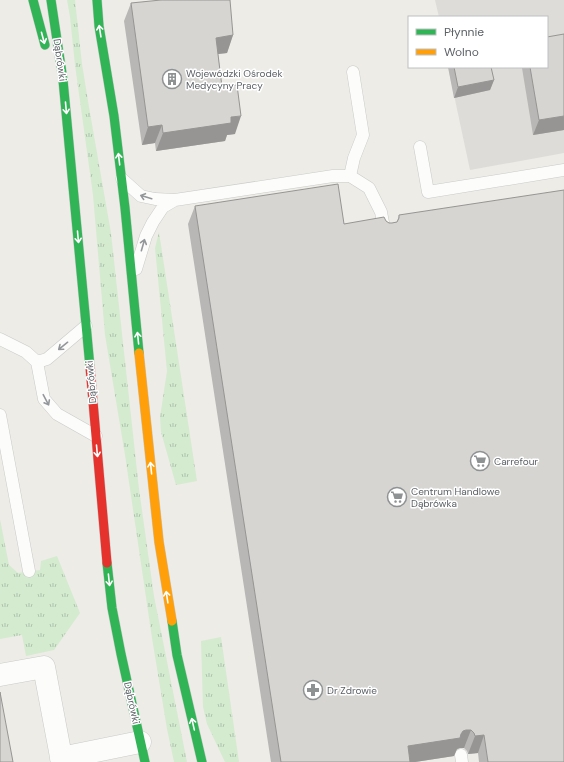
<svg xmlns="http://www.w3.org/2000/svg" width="564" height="762" font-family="'DM Sans',sans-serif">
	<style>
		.industrial { fill: #dedcd8 }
		.grass { fill: url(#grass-tufts) }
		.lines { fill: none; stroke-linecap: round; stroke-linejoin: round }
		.lane-casing { stroke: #cacac9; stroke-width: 13 }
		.street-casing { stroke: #cacac9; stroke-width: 23 }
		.fast-casing { stroke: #c9c9c9; stroke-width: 10 }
		.slow-casing { stroke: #c9c9c9; stroke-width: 10 }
		.jam-casing { stroke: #c9c9c9; stroke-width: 10 }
		.lane { stroke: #fcfcfb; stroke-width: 12 }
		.street { stroke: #fcfcfb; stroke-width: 22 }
		.fast { stroke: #30b455; stroke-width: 9 }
		.slow { stroke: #ff9f0a; stroke-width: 9 }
		.jam { stroke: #e5322d; stroke-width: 9 }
		.wall { fill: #b8b7b5 }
		.shaded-wall { fill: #969593 }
		.building { fill: #d6d5d2; stroke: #969593 }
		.oneway { stroke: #fff }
		.oneway2 { stroke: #94979a }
		.labels { text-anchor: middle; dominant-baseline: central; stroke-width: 3; stroke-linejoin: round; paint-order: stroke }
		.street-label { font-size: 10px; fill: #5c6166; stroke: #fff }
		.poi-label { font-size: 10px; fill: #5c6166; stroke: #fff; text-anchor: start }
	</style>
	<defs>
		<pattern id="grass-tufts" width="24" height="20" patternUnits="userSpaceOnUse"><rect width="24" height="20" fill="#d4ebd0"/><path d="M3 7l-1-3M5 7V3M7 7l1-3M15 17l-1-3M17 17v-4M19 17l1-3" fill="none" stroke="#afc2ad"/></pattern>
	</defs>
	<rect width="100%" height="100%" fill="#edece7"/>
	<path class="industrial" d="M435,0H564V153L470,170L448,67H547V17H439Z"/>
	<path class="grass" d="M67,0H75L82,64L89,107L111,233L139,489L154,596L187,762H174L167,729L152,638L125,455L105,335L93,195L75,65L70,17Z
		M159,232L197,481L176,485L161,432L160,417L167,371L155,248Z
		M0,519L9,565L18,573L40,570L41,561L57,556L80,613L54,650L26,656L22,635L0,639Z
		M221,637L239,762H225L207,724L203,707L201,641Z"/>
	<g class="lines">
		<defs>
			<path id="lane" d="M420,147L428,192L564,170
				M350,176L354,158L363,135L353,72
				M122,179L141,196L155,199L175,200L333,176H350L369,188L381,212L385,233
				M136,269L146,236L153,222L163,207L175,200
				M0,339L26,352L37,362L44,399L57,414L96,436
				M37,362L47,359L86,326
				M0,415L29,571
				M461,755L462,762"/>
			<path id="street" d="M0,675L44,667L62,762
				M61,758L140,742"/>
			<path id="fast" d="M33,0L45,45
				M51,0L63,80L90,367
				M97,0L99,26L114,116L125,208L139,353
				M107,563L112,608L121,654L145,762
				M172,621L177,655L202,762"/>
			<path id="slow" d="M139,353L159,542L172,621"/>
			<path id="jam" d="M90,367L107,563"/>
		</defs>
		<use href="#lane" class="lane-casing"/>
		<use href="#street" class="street-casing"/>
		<use href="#fast" class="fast-casing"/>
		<use href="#slow" class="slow-casing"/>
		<use href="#jam" class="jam-casing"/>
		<use href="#lane" class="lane"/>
		<use href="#street" class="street"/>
		<use href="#fast" class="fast"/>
		<use href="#slow" class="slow"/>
		<use href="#jam" class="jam"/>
	</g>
	<path class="wall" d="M131,3L233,35L227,53L218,54L222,87L235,134L227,135L225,141L156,151L155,143L142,145L124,21Z
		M564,34V130L533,135L522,68L523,67H547Z
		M448,67H491L494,80L490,90L454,98Z
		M195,206L344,224L386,221L389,223H392L397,222L399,215L564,762H479L478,753L468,754L467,751L464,748H460L456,750L454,756L415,762H271L188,224Z"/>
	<path class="shaded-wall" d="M233,35L227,53L209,55L216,38Z
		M494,80L490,90L454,98L458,87Z
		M241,116L235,134L227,135L225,141L156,151L163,133L231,117Z
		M564,116V130L533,135L539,120Z
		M162,125L155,143L142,145L148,127Z
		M466,730H471L464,748H460L457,749L454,756L415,762H402L408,746L461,734L463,731Z
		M484,735L478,753L468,754L475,736Z"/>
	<path class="building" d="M161,0H230L233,35L216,38L222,87L237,85L241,116L231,117V123L163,133L162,125L148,127L131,3Z
		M564,34V116L539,120L530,67H547V37Z
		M454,67H491L494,80L458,87Z
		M338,184L344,224L384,217L386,221L389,223H392L397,222L399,218V215L564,190V762H488L484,735L475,736L474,733L471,730H466L463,731L461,734L460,738L408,746L410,762H281L195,206Z
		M0,692L13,762H0Z"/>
	<defs><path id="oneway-shaft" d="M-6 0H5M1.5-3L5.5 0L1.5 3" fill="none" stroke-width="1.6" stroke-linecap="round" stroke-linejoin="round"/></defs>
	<g class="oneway">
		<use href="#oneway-shaft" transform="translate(100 31) rotate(-99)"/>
		<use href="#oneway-shaft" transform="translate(43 38) rotate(75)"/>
		<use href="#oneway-shaft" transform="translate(66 108) rotate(85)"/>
		<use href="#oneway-shaft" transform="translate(119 159) rotate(-97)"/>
		<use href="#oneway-shaft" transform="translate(78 237) rotate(85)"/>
		<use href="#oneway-shaft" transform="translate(138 338) rotate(-96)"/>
		<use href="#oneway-shaft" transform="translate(97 451) rotate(85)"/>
		<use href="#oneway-shaft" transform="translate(151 468) rotate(-96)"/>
		<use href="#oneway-shaft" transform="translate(109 580) rotate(84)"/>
		<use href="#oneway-shaft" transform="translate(167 597) rotate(-99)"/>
		<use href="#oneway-shaft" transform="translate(193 724) rotate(-103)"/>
	</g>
	<g class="oneway2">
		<use href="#oneway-shaft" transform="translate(146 197) rotate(-163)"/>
		<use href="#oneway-shaft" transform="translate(143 245) rotate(-74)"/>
		<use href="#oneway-shaft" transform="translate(63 346) rotate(141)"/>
		<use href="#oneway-shaft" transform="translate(46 400) rotate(62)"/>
	</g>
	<defs>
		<symbol id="building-ring" viewBox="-11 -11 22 22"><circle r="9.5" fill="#fff" stroke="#8f9293" stroke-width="1.5"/><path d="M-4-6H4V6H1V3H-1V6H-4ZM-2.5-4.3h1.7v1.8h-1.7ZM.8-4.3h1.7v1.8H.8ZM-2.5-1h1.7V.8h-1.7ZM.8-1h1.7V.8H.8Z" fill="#8f9293"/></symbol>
		<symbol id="supermarket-ring" viewBox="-11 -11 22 22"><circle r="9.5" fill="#fff" stroke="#8f9293" stroke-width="1.5"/><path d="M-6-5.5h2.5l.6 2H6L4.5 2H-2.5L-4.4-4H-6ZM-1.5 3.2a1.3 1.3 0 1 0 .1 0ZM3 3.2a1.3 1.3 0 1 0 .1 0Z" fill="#8f9293"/></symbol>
		<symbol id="pharmacy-ring" viewBox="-11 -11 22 22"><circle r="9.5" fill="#fff" stroke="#8f9293" stroke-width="1.5"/><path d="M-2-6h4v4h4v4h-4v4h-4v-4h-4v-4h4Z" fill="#8f9293"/></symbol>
	</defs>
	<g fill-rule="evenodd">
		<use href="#building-ring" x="161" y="68" width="22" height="22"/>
		<use href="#supermarket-ring" x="469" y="450" width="22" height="22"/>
		<use href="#supermarket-ring" x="386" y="486" width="22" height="22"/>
		<use href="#pharmacy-ring" x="302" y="679" width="22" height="22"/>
	</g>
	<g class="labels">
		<g class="street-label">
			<text transform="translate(60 60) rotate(82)">Dąbrówki</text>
			<text transform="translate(91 382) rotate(-95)">Dąbrówki</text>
			<text transform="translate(132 703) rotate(78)">Dąbrówki</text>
		</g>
		<g class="poi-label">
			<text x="186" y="73">Wojewódzki Ośrodek<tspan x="186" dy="12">Medycyny Pracy</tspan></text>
			<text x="494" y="461">Carrefour</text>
			<text x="411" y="491">Centrum Handlowe<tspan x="411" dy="12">Dąbrówka</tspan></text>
			<text x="327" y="690">Dr Zdrowie</text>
		</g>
	</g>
	<rect x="408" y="16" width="140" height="52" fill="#ffffff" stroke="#bec0c2"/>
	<rect x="416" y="29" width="20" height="6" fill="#30b455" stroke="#bec0c2"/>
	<text x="444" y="36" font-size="12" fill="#5c6166">Płynnie</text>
	<rect x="416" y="49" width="20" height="6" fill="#ff9f0a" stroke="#bec0c2"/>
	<text x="444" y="56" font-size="12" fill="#5c6166">Wolno</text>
</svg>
